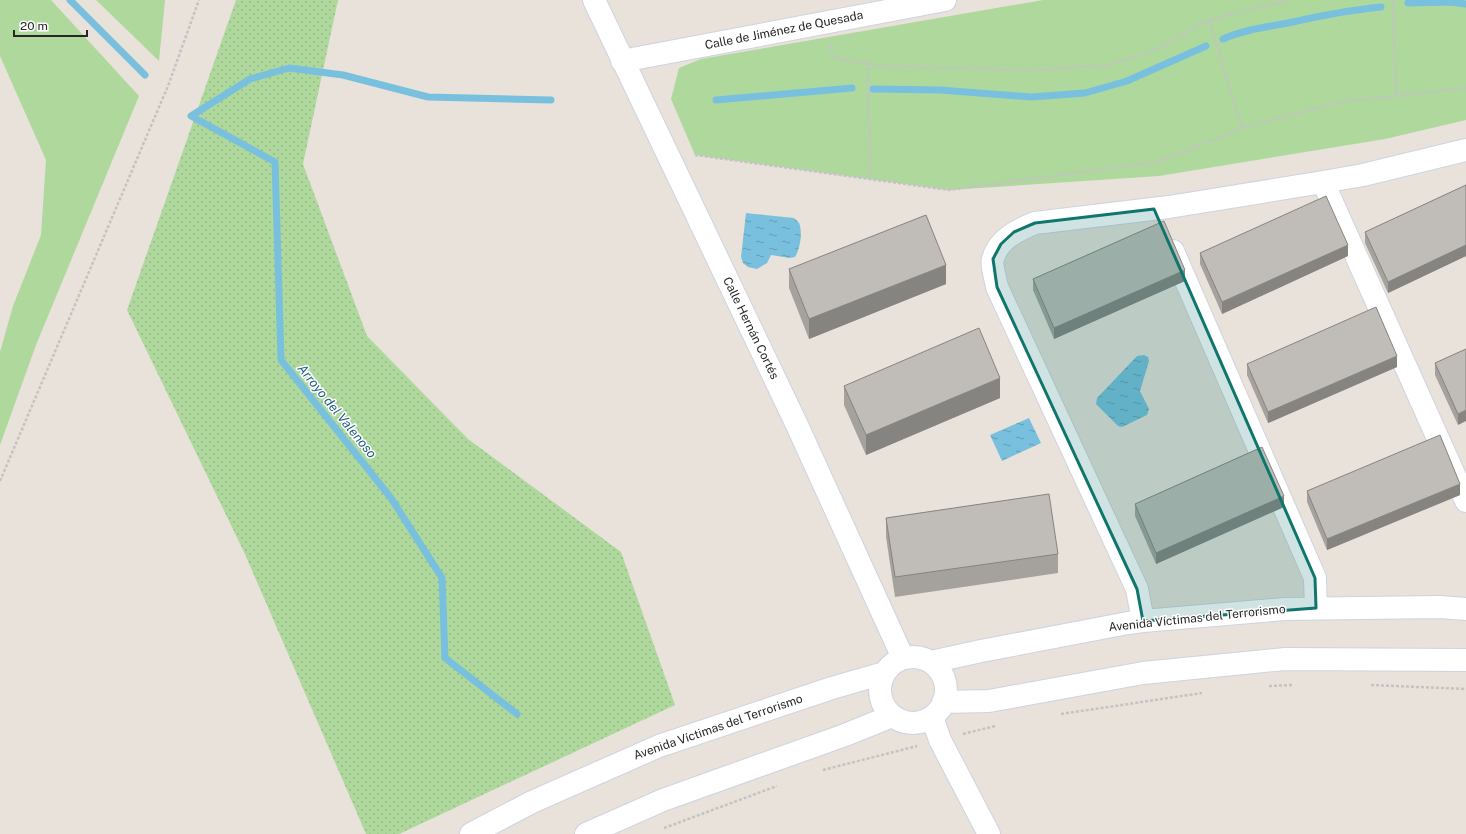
<svg xmlns="http://www.w3.org/2000/svg" width="1466" height="834" font-family="'Public Sans',sans-serif">
	<style>
		.grass { fill: url(#grass-dots) }
		.park { fill: #afd89d }
		.water { fill: url(#water-ripples) }
		.lines { fill: none; stroke-linecap: round; stroke-linejoin: round }
		.stream { stroke: #79c0de; stroke-width: 7 }
		.minor-casing { stroke: #d0d2de; stroke-width: 24 }
		.path { stroke: #c3c3c3; stroke-width: 2.5; stroke-dasharray: 3 2; stroke-linecap: butt }
		.minor { stroke: #fff; stroke-width: 22 }
		.wall { fill: #a5a29d }
		.shaded-wall { fill: #868480 }
		.building { fill: #c0bcb7; stroke: #868480 }
		.marked { fill: #0f766e; fill-opacity: 0.2; stroke: #0f766e; stroke-width: 3; stroke-linejoin: round }
		.labels { text-anchor: middle; dominant-baseline: central; stroke-width: 3; stroke-linejoin: round; paint-order: stroke }
		.street-label { font-size: 12px; fill: #272727; stroke: #fff }
		.water-label { font-size: 13px; font-style: italic; fill: #1d5e85; stroke: #fff }
	</style>
	<defs>
		<pattern id="grass-dots" width="8" height="8" patternUnits="userSpaceOnUse"><rect width="8" height="8" fill="#afd89d"/><path d="M2 2h.1M6 6h.1" fill="none" stroke="#97b987" stroke-width="1.8" stroke-linecap="round"/></pattern>
		<pattern id="water-ripples" width="26" height="14" patternUnits="userSpaceOnUse"><rect width="26" height="14" fill="#79c0de"/><path d="M2 4q2-2 4 0t4 0M15 11q2-2 4 0t4 0" fill="none" stroke="#639cb4"/></pattern>
	</defs>
	<rect width="100%" height="100%" fill="#e8e2da"/>
	<path class="grass" d="M236,0H338L303,164L367,336L468,439L621,552L675,705L399,834H366L244,552L127,310Z"/>
	<path class="park" d="M0,0H51L139,96L36,345L0,445V352L13,306L41,235L46,160L0,56Z
		M96,0H165L159,61Z
		M1043,0H1466V120L1385,139L1159,176L949,190L695,155L671,99L679,68L701,59Z"/>
	<path class="water" d="M746,213L794,218C796,220 798,221 799,223C803,232 800,249 795,257L790,258L771,255L767,263L757,269L748,267L743,263L741,257Z
		M1144,355L1148,357L1149,361L1140,391L1149,409L1147,415L1122,427L1118,426L1096,404L1097,398L1137,356Z
		M1029,418L1041,443L1002,461L990,435Z"/>
	<g class="lines">
		<path class="stream" d="M70,0L145,75
			M1408,3L1451,2L1466,4
			M1223,39C1243,30 1266,27 1288,23C1319,16 1350,10 1381,7
			M873,89L940,90L1031,97L1085,93L1127,81L1206,46
			M716,100L852,88
			M517,714L445,658L442,578L391,498L281,360L275,162L191,116L250,79L289,68L343,75L428,97L551,100"/>
		<defs>
			<path id="minor" d="M594,0L796,423L903,658
				M622,61L945,0
				M1323,182L1466,501
				M1173,251L1315,578L1316,608
				M1143,621L1137,589L997,287C996,280 991,265 993,259C998,239 1018,230 1035,223L1169,207L1323,182L1363,175L1466,150
				M880 690a33 33 0 1 1 66 0a33 33 0 1 1-66 0Z
				M931,662L981,651L1128,623L1143,621L1285,609L1440,607L1466,609
				M943,702L989,701L1143,673L1285,659L1466,660
				M932,717L940,740L989,834
				M471,834L532,802L659,746L832,688L884,673
				M586,834L663,800L845,735L892,716"/>
		</defs>
		<use href="#minor" class="minor-casing"/>
		<path class="path" d="M1393,0L1396,95
			M1209,20L1242,128
			M830,45L833,57L881,66L1030,70L1109,65L1151,52L1209,20L1289,0
			M868,63L870,179
			M695,155L949,190L1158,162L1242,128L1340,102L1466,88
			M0,481L168,86L199,0
			M1371,685L1466,689
			M1269,686L1294,685
			M1061,714L1202,693
			M963,734L995,726
			M823,770L917,746
			M664,828L777,786"/>
		<use href="#minor" class="minor"/>
	</g>
	<path class="wall" d="M1466,185V256L1388,293L1365,243V232Z
		M1200,253L1348,256L1222,314L1200,264Z
		M789,269L946,284L809,339L789,288Z
		M1033,279L1185,281L1054,339L1033,290Z
		M1466,349L1458,425L1435,375V363Z
		M1247,364L1397,367L1268,423L1247,375Z
		M844,386L1000,398L866,455L844,405Z
		M1307,491L1460,495L1327,550L1307,502Z
		M1135,504L1284,507L1156,564L1135,516Z
		M886,518L1058,554V573L895,597L886,537Z"/>
	<path class="shaded-wall" d="M1348,245V256L1222,314V302Z
		M1466,245V256L1388,293V282Z
		M946,265V284L809,339V319Z
		M1185,270V281L1054,339V328Z
		M1397,356V367L1268,423V412Z
		M1000,378V398L866,455V435Z
		M1466,410V421L1458,425V414Z
		M1460,484V495L1327,550V539Z
		M1284,496V507L1156,564V553Z"/>
	<path class="building" d="M1466,185V245L1388,282L1365,232Z
		M1326,196L1348,245L1222,302L1200,253Z
		M926,215L946,265L809,319L789,269Z
		M1164,221L1185,270L1054,328L1033,279Z
		M1376,307L1397,356L1268,412L1247,364Z
		M979,328L1000,378L866,435L844,386Z
		M1466,349V410L1458,414L1435,363Z
		M1440,435L1460,484L1327,539L1307,491Z
		M1262,447L1284,496L1156,553L1135,504Z
		M1049,494L1058,554L895,577L886,518Z"/>
	<path class="marked" d="M1154,209L1315,578L1316,608L1143,621L1137,589L997,287L993,259L1001,244L1014,232L1035,223Z"/>
	<g class="labels">
		<g class="street-label">
			<text transform="translate(784 30) rotate(-11)">Calle de Jiménez de Quesada</text>
			<text transform="translate(751 328) rotate(64)">Calle Hernán Cortés</text>
			<text transform="translate(1197 618) rotate(-6)">Avenida Víctimas del Terrorismo</text>
			<text transform="translate(718 727) rotate(-19)">Avenida Víctimas del Terrorismo</text>
		</g>
		<g class="water-label">
			<text transform="translate(337 411) rotate(51)">Arroyo del Valenoso</text>
		</g>
	</g>
	<path d="M14 30v6h73v-6" fill="none" stroke="#272727" stroke-width="2"/>
	<text x="20" y="30" font-size="12" fill="#272727" stroke="#ffffff" stroke-width="3" paint-order="stroke">20 m</text>
</svg>
